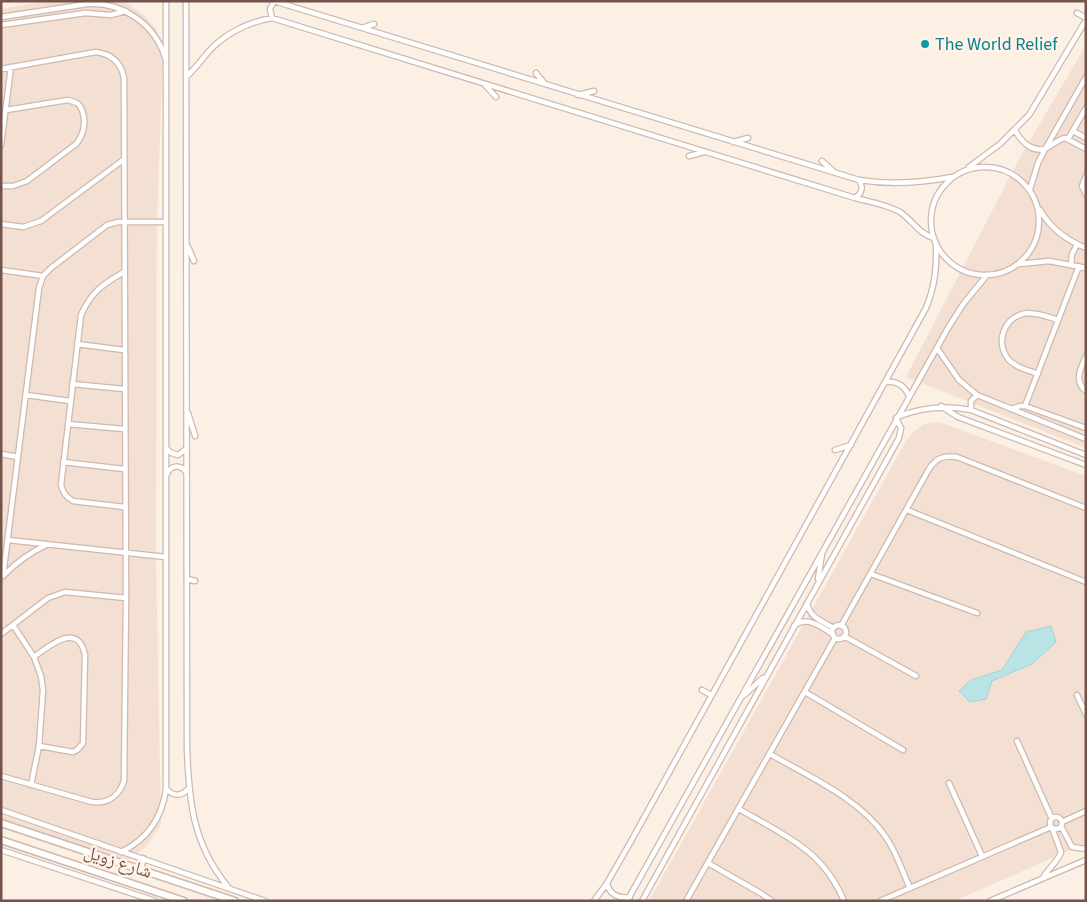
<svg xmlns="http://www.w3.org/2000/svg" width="1087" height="902" font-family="'Source Sans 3','Noto Naskh Arabic',sans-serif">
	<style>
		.residential { fill: #f3e0d3 }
		.water { fill: #b9e4e5; stroke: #9fd5d6 }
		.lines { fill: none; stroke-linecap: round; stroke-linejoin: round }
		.street-casing { stroke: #cfb8ae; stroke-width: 7 }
		.secondary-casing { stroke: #d2b7ab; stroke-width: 9 }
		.street { stroke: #fff; stroke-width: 4.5 }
		.secondary { stroke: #fff; stroke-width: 6 }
		.culture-dot { fill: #0f9aa8; stroke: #fff4ea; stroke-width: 2 }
		.labels { text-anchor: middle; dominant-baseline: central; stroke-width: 5; stroke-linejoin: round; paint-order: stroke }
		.culture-label { font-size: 18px; fill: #0d838f; stroke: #fff4ea; text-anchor: start }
		.street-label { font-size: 18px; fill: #74544a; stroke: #fff4ea }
	</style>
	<rect width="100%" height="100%" fill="#fcf0e4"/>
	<path class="residential" d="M48,1H124L144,15L156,29L163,46L157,222L156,556L161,825L146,847L125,862L1,825V9Z
		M1086,45V448L906,377L1019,159Z
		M934,422L942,423L1086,476V843L955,901H649L906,441L913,432L924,424Z"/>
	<path class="water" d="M1051,626L1056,642L1032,664L992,681L986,699L970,702L959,691L971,680L1002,670L1026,632Z"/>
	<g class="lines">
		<defs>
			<path id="street" d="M186,1L187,749C189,803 193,844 228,887
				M274,1L859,180C891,185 921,183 952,177
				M1077,13L1086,18
				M1,17L87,4C122,2 154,23 165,57
				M272,18L270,9L274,1
				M1,25L85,13L111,15L126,11
				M362,28L374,24
				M1,69L96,52C111,54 121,62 124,78L126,598L124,781C119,796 108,804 92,802L1,776
				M536,73L545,84
				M186,77C195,69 202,59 210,50C226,33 249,22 272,18L855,198C870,202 886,204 900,212C912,220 919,234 934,238
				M485,85L496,97
				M578,95L594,91
				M1015,130C1020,140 1031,152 1044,149C1051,147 1056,140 1065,138L1086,149
				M1073,131L1086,138
				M1068,139L1086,108
				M733,142L748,138
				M1,145L11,67
				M689,156L704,152
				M822,161L833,171
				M931 221a54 54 0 1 1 108 0a54 54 0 1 1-108 0Z
				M969,167L1000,144L1029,115L1086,20
				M1086,176L1082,186L1086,194
				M1,186H13L27,181L76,144C85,133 87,119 80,106L77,103L68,100L6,110
				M1030,189L1038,163L1044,151L1086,77
				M855,198C862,193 864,188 859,180
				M1040,210C1051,229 1066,240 1086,248
				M1,224L23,227L41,221L123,160
				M188,247L194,261
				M1019,264L1049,261L1086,268
				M1071,264L1072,254L1077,245
				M1,270L43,276
				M124,272C103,284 91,292 81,315L61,485C63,493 66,497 73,501L124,507
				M77,344L124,350
				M937,348L959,380L977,395L1086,439
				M1086,356C1081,368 1073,381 1086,391
				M1038,374C1028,370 1016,368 1009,360C994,343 1004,315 1028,313C1038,313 1049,317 1058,320
				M886,382C897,381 904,385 909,396
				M72,384L124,389
				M26,395L70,401
				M941,406L958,417L1086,465
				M1025,406L1079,266
				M1011,409L1020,406H1025L1086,428
				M971,410V401L977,395
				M188,413L195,436
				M897,417C922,407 945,405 971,410L1086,455
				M68,424L124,429
				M166,448L171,453L178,455L186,449
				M835,450L851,445
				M1,454L18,457
				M63,462L124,469
				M167,474C171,465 180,464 186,472
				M907,510L1086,582
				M8,540L166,557
				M871,574L977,613
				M4,575C17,562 29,553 46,545
				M3,576L39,288L43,276L51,268L107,225L118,222H166
				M187,579L195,581
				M818,579L822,554
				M807,603C809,617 823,622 834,628
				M13,625L34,657L41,676L43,690L39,746L31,785
				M832 632a7 7 0 1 1 14 0a7 7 0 1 1-14 0Z
				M794,626C807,615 821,627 833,634
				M841,626L929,469C936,458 944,455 957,457L1086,508
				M1,634L48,598L65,592L126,598
				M844,636L916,676
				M34,657C49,646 78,621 85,655L83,743L77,750L73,752L39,746
				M702,690L711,695
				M805,692L903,750
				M1077,695L1086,714
				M743,696L763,678
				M1017,741L1052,819
				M770,754C808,776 860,799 885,836C896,851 902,871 910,888
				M949,783L982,856
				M167,789C173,797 182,796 188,789
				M739,809C784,835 823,850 844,901
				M1,810L265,901
				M1050 823a6 6 0 1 1 12 0a6 6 0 1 1-12 0Z
				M1062,822L1086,811
				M1061,826L1072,847L1086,849
				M1,850L155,901
				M121,852C148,839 162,818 166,789V1
				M708,863L762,894L772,901
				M1043,878C1048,868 1058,862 1061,852L1052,828
				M607,883C609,894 618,899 630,897
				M594,901L607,883L630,843L926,308C935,286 937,267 936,243
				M627,901L948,328L964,303L987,275
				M642,901L899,438L901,428L896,418
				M686,901L835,638
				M880,901L1051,827
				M990,901L1086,860"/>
			<path id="secondary" d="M1,823L235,901
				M1,840L184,901
				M140,869L143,859"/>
		</defs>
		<use href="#street" class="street-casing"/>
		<use href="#secondary" class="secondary-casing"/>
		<use href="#street" class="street"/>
		<use href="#secondary" class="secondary"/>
	</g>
	<circle class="culture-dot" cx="925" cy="44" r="5"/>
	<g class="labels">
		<g class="culture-label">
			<text x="935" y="44">The World Relief</text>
		</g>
		<g class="street-label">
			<text transform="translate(118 862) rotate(18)">شارع زويل</text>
		</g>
	</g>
	<rect width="1087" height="902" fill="none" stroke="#74544a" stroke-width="5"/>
</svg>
